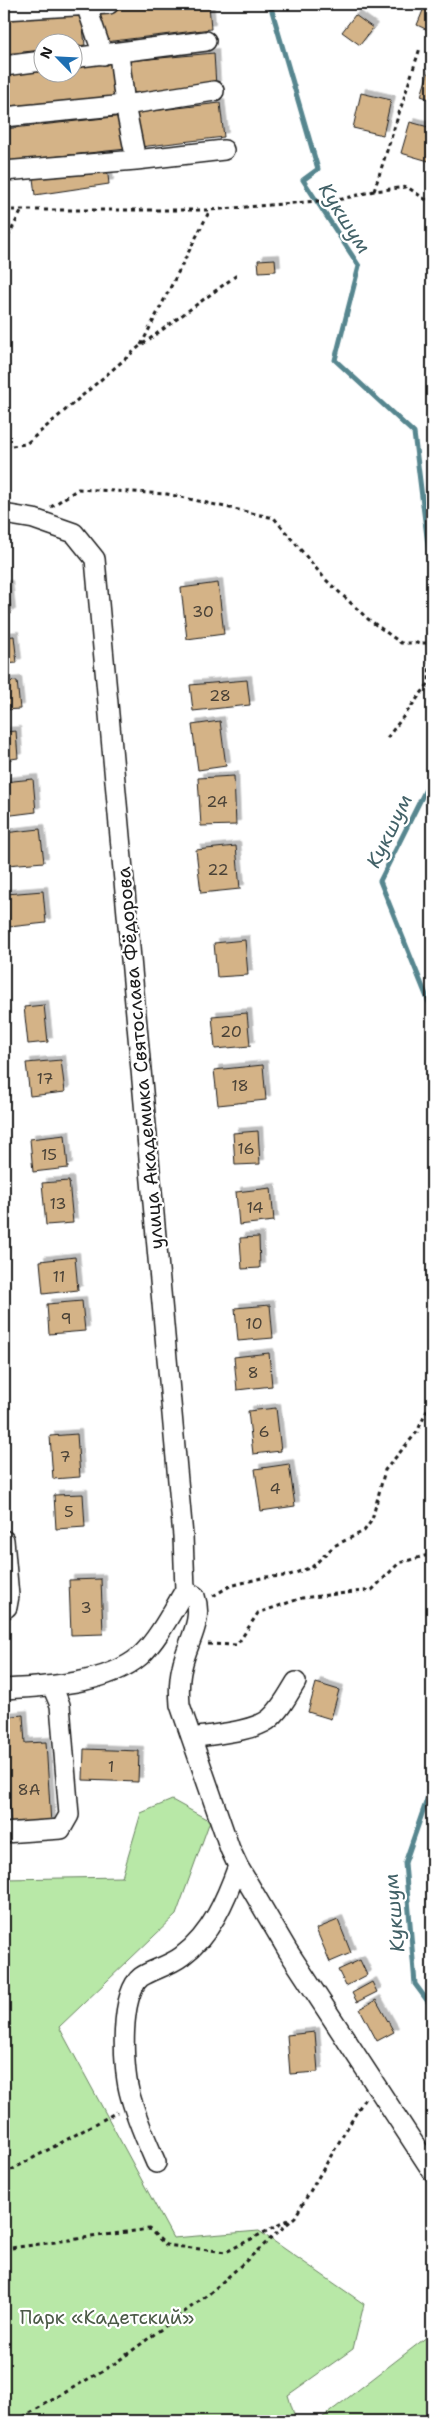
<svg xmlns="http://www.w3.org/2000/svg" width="436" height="2425" font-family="'Shantell Sans',sans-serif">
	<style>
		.green { fill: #b8e8a7; stroke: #6a8262 }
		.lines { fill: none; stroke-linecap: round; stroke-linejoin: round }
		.stream { stroke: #56868f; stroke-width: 5 }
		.building { fill: #d4b387; stroke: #1c1c1c; filter: url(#shadow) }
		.minor-casing { stroke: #1c1c1c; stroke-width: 22 }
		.path { stroke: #1c1c1c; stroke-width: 3; stroke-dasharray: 4 4; stroke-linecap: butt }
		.minor { stroke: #fff; stroke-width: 19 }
		.labels { text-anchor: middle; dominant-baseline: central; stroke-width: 4.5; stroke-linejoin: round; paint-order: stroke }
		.number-label { font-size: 16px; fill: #4a4237 }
		.street-label { font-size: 19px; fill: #1c1c1c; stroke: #fff }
		.park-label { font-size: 19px; fill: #4b5946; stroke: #fff }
		.water-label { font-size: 20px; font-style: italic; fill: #436268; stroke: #fff }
	</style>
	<defs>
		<filter id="shadow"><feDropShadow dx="4.5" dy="-4.5" stdDeviation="0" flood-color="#0004"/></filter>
	</defs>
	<rect width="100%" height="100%" fill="#fff"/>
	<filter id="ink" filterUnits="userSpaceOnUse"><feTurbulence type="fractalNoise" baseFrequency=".02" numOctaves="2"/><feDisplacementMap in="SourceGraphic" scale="10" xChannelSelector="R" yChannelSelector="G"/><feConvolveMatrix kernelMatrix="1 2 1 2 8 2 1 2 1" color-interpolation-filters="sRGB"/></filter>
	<g filter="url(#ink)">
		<path class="green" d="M172,1800L210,1821L176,1915L59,2027L173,2238L259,2231L364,2304L353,2349L288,2395L296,2421H4V1879L122,1877L141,1813Z
			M432,2333V2421H318Z"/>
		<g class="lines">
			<path class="stream" d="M270,4L318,169L303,180L359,266L335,360L414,433L432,577
				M432,777L380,881L432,1010
				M432,1785L405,1863L415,1984L432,2007"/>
		</g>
		<path class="building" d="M161,4H209L211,29L105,42L92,9Z
			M424,8L432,12V32L417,25Z
			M81,11L85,45L72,47V42H42V50L4,54V20Z
			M355,15L373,28L360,45L342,32Z
			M214,53L216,86L130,93L128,61Z
			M113,63L116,96L4,107V74L42,70V72H72V67Z
			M431,63L432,64V100L421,96Z
			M361,93L391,100L383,135L353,128Z
			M220,103L224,137L140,147L135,113Z
			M123,116L126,149L4,162V129Z
			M410,122L432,128V162L401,153Z
			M107,167L109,184L35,195L33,178Z
			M275,259L276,271L259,272L258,260Z
			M218,583L224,634L187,639L181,588Z
			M4,585H8L11,614H4Z
			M14,636L17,663L4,664V637Z
			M247,680L250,705L193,711L190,685Z
			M17,681L20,709L4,710V682Z
			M220,721L226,766L198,770L192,725Z
			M16,731L18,758L4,760V732Z
			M234,776L236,825L201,826L198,778Z
			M33,779L36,812L4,816V782Z
			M40,829L44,862L7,865L4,833Z
			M236,846L240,889L201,893L196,850Z
			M43,891L46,923L9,927L6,894Z
			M245,940L248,975L217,977L214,943Z
			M44,1005L48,1042L28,1044L24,1007Z
			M247,1013L250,1046L215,1049L212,1016Z
			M61,1060L65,1092L30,1096L26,1063Z
			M263,1065L266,1100L218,1105L214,1070Z
			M258,1131L260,1164L235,1165L233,1133Z
			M65,1135L68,1168L33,1172L30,1139Z
			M69,1181L73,1223L46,1225L42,1183Z
			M271,1188L274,1221L239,1225L236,1192Z
			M259,1237L260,1268L242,1269L240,1238Z
			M75,1257L78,1290L43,1294L40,1261Z
			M82,1301L85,1331L49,1334L47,1304Z
			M270,1305L273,1338L238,1341L235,1308Z
			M269,1353L272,1386L237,1390L234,1357Z
			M276,1408L281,1451L253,1454L248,1411Z
			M77,1434L80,1477L53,1479L50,1436Z
			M289,1464L295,1506L261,1511L255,1469Z
			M83,1494L85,1527L56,1529L54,1495Z
			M101,1579L103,1634L71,1635L69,1580Z
			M316,1683L339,1690L331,1719L308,1712Z
			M23,1715L25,1743L46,1742L51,1824L11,1827L6,1755H4V1717Z
			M84,1749L139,1751L138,1782L83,1780Z
			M338,1920L351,1953L330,1962L316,1929Z
			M360,1960L367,1975L346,1986L338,1970Z
			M372,1982L377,1992L357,2002L352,1993Z
			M376,2000L394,2032L377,2041L360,2009Z
			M315,2032L318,2072L290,2074L287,2035Z"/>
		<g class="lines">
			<defs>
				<path id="minor" d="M86,5L103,55
					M4,10L109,4
					M119,54L125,105L136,160
					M72,58L206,41
					M4,66L42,61
					M4,117L125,105L214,91
					M4,171L136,160L224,150
					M4,514L34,519L74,533L95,559L183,1536L185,1590
					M4,1540L9,1596L7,1607L4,1609
					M185,1590L195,1596C204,1622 187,1642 182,1667C179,1679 179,1693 180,1705L230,1849L238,1866L288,1951L432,2171
					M4,1689C44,1687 108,1684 140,1656C157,1641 173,1610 185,1590
					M192,1738C214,1734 250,1732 268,1720C280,1711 288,1695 296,1682
					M4,1833L61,1829L69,1815L60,1705L52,1686
					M156,2163C146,2140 135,2116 129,2091C123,2066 119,1994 141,1977C151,1970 169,1966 182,1956C211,1935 226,1899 238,1866"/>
			</defs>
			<use href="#minor" class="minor-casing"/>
			<path class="path" d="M374,191L420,48
				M4,210H210L342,199L374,191L407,187L432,204
				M4,244L22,210
				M141,345L210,210
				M4,447L26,444L140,346L237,275
				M51,507L78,489L167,494L274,518L325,579L368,619L401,643H430
				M387,738L429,683L430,643L432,641
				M213,1596L230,1586L265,1577L287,1576L312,1567L334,1546L364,1531L372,1520L385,1470L417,1432L432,1400
				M208,1644L237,1645L258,1613L302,1598L372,1590L399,1563L432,1554
				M4,2174L117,2112
				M4,2249L149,2229L166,2245L226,2252L290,2219
				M16,2421L114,2364L210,2293L295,2217L365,2098"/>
			<use href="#minor" class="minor"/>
		</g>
	</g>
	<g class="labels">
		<g class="number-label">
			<text x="203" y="611">30</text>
			<text x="220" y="695">28</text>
			<text x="217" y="801">24</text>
			<text x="218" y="869">22</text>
			<text x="231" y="1031">20</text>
			<text x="45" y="1078">17</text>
			<text x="240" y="1085">18</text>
			<text x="246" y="1148">16</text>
			<text x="49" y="1154">15</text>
			<text x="58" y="1203">13</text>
			<text x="255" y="1207">14</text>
			<text x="59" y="1276">11</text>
			<text x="66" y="1318">9</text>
			<text x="254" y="1323">10</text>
			<text x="253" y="1372">8</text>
			<text x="264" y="1431">6</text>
			<text x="65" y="1456">7</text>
			<text x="275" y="1488">4</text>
			<text x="69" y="1511">5</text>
			<text x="86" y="1607">3</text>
			<text x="111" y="1766">1</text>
			<text x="29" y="1789">8А</text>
		</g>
		<g class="street-label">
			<text transform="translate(140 1058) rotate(-95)">улица Академика Святослава Фёдорова</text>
		</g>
		<g class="park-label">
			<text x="107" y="2317">Парк «Кадетский»</text>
		</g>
		<g class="water-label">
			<text transform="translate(345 218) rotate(58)">Кукшум</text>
			<text transform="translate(389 831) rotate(-64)">Кукшум</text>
			<text transform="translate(394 1913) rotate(-95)">Кукшум</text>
		</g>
	</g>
	<rect width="436" height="2425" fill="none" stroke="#fff" stroke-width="20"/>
	<rect x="10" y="10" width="416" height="2405" fill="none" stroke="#1c1c1c" stroke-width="2" filter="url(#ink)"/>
	<g transform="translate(58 58) rotate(294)"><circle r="24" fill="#ffffff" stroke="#a4a4a4"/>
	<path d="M0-4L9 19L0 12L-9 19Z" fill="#1f6fb2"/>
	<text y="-8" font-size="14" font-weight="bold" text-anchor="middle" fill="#1c1c1c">N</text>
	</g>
</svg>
